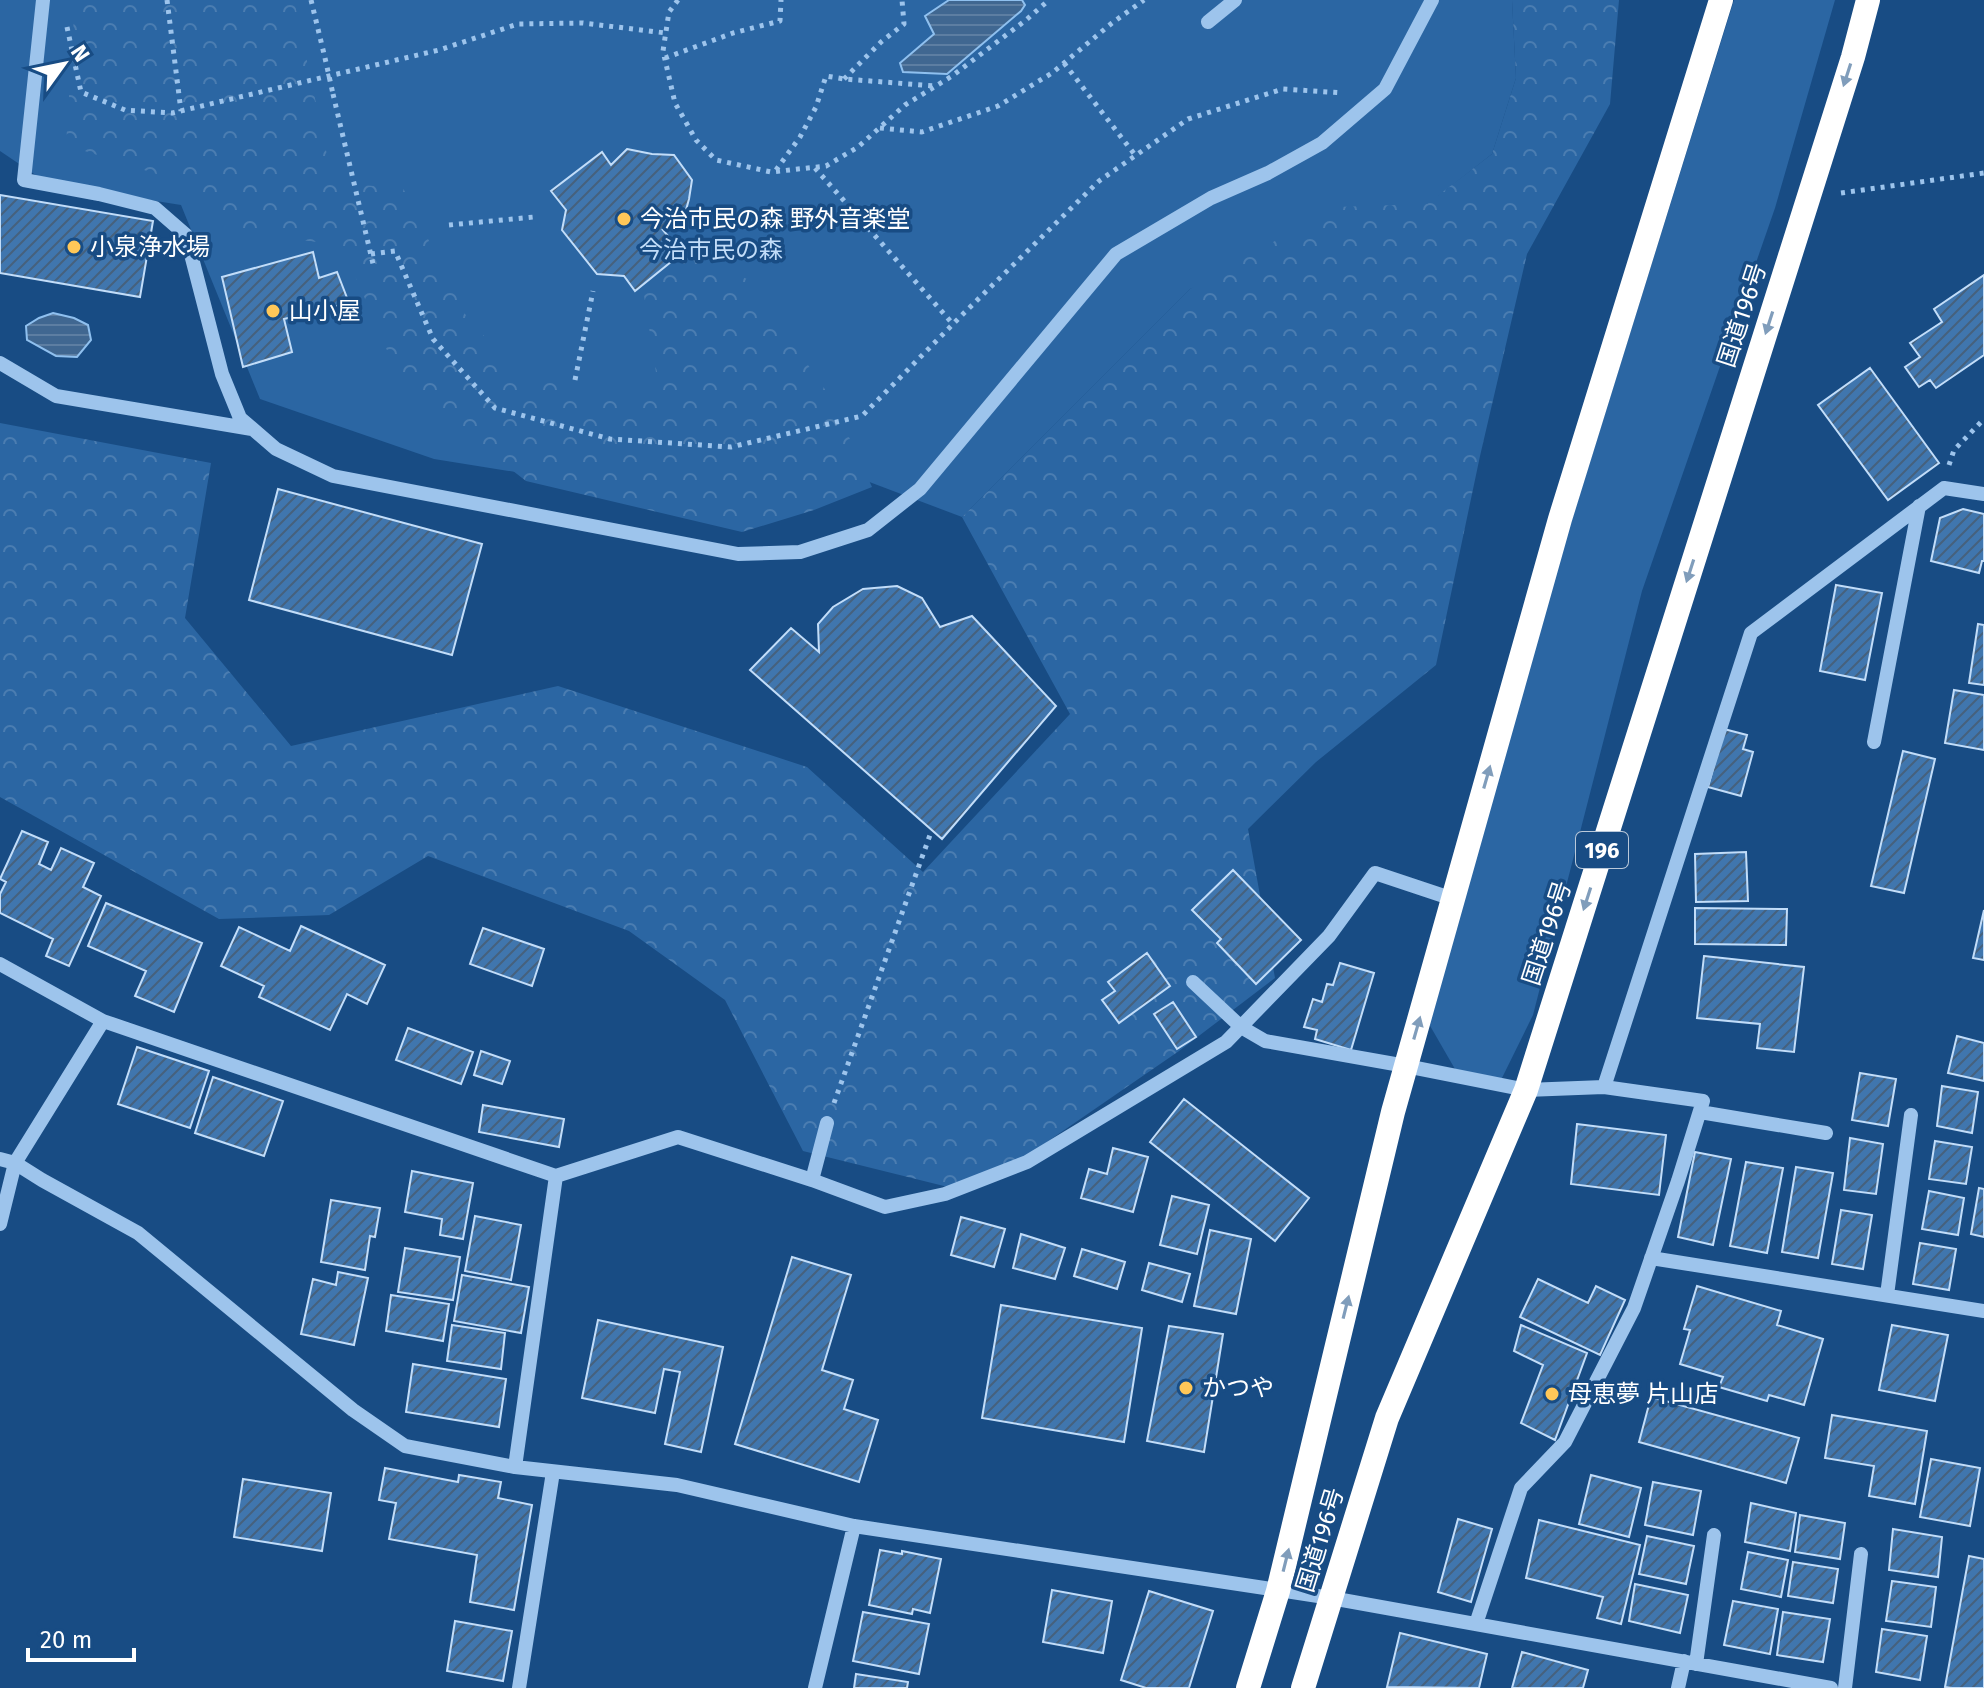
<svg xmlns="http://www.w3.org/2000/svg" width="1984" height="1688" font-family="'Fira Sans','Noto Sans JP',sans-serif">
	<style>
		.green { fill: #2b66a3 }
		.forest { fill: url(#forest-crowns) }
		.water { fill: url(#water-rules); stroke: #8fc0ef; stroke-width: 2 }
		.building { fill: url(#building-hatch); stroke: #c2ddf9; stroke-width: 2 }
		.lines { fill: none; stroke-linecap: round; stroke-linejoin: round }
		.path { stroke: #9dc4ec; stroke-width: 5; stroke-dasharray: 4 6; stroke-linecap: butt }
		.minor { stroke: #9dc4ec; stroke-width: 14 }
		.highway { stroke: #fff; stroke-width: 24 }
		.path-bridge { stroke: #9dc4ec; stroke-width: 5; stroke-dasharray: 4 6; stroke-linecap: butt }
		.oneway { fill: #809dbb }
		.poi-dot { fill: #ffc758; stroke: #184c84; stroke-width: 3 }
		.labels { text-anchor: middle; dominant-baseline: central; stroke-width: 7; stroke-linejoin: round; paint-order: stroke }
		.shield { fill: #184c84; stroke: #bac9da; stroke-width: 2 }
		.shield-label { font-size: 22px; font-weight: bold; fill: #fff }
		.poi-label { font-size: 24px; fill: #fff; stroke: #184c84; text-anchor: start }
		.park-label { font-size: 24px; fill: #c2ddf9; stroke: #184c84 }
		.street-label { font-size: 24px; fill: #fff; stroke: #184c84 }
	</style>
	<defs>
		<pattern id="forest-crowns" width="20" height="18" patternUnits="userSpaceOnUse" patternTransform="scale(2)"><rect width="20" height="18" fill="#2b66a3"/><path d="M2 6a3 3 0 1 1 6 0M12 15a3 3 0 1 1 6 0" fill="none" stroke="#4b7db1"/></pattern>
		<pattern id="water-rules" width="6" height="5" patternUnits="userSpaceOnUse" patternTransform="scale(2)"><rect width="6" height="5" fill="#406791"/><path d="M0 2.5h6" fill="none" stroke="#5d7ea2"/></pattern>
		<pattern id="building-hatch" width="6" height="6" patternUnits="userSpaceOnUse" patternTransform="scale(2)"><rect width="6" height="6" fill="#4076ae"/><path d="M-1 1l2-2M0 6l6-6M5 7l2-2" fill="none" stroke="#46617d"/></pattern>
	</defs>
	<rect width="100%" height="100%" fill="#184c84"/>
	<path class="green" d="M0,0H1512L1516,78L1492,154L1427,205L1190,289L962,517L835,469L752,510L434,459L260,399L181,205L49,184L0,151Z
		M1734,0H1835L1775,208L1642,591L1533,1015L1499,1084L1459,1076L1429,1024L1565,542Z"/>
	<path class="forest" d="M75,0H294L333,183L403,188L465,314L515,372L592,393L660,398L643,289L693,254L749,280L831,398L872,487L814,510L742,532L526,481L458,428L392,362L342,245L224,231L194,186L66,145Z
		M1512,0H1619L1610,104L1527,254L1480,456L1436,665L1316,762L1248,829L1275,978L1179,1051L1028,1155L948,1187L803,1151L725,1000L629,931L428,856L329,915L219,919L0,797V423L211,463L185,618L291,746L558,686L807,767L923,872L1070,714L962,517L1190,289L1335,207L1427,204L1492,154L1516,78Z"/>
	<path class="water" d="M949,0H1022L1025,5L1021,11L947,74L903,72L900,63L934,34L925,16Z
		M53,313L74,318L88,325L91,340L77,357L56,356L27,340L26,326L39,318Z"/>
	<path class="building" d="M627,149L652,154L674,155L692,180L689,199L681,228L663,230L682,253L635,291L624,276L597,274L562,230L566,210L551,191L602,152L611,165Z
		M0,195L153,221L140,297L0,273Z
		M313,252L319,278L337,272L349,303L284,319L292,352L243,367L222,277Z
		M1984,275V355L1936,388L1930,380L1919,387L1905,367L1920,357L1910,343L1942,322L1934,309Z
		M1870,368L1939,463L1888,500L1818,405Z
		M278,489L482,544L452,655L249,600Z
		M1963,509L1984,514V561H1982L1979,573L1931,561L1940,518Z
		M1836,585L1882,593L1865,680L1820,671Z
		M897,586L922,598L940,627L972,616L1056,706L942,839L750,670L791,628L819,652L818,624L833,607L863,589Z
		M1978,624L1984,625V685L1969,683Z
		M1954,690L1984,695V750L1945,743Z
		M1724,729L1747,735L1743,749L1753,752L1741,796L1708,787Z
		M1903,751L1935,759L1904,893L1871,886Z
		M22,831L48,842L39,864L51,870L61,848L94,863L83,887L101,896L69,966L46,956L53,939L0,913V894L6,882L0,879Z
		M1746,852L1748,901L1696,902L1695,854Z
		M1233,870L1301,940L1256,984L1217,943L1221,939L1192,910Z
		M106,903L202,943L174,1012L135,996L146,971L88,946Z
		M1695,908L1787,909L1786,945L1695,944Z
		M1984,910V960L1973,958Z
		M301,926L385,965L367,1004L347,994L330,1030L259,997L264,986L221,966L239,927L290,951Z
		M483,928L544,949L532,986L470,964Z
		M1147,953L1170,986L1119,1023L1102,1000L1115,991L1108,982Z
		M1704,956L1804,967L1794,1052L1757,1048L1760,1024L1697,1018Z
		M1340,963L1374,973L1351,1050L1315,1039L1317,1030L1304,1027L1313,999L1322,1002L1327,984L1333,985Z
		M1173,1002L1196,1037L1177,1049L1154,1014Z
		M408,1028L473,1052L461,1084L396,1060Z
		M1957,1036L1984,1043V1081L1948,1073Z
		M137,1047L209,1071L190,1128L118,1104Z
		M481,1051L510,1061L502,1084L474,1075Z
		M1860,1073L1896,1079L1888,1126L1852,1120Z
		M213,1077L283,1101L264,1156L195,1133Z
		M1942,1086L1978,1092L1972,1133L1937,1126Z
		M1184,1099L1309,1198L1275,1241L1150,1142Z
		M483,1105L564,1119L559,1147L479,1132Z
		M1577,1124L1666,1135L1659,1195L1571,1184Z
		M1850,1138L1883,1144L1876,1194L1844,1190Z
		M1935,1141L1972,1147L1966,1184L1929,1179Z
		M1113,1148L1148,1157L1133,1212L1081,1198L1089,1169L1107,1174Z
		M1695,1152L1731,1159L1713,1245L1678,1237Z
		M1746,1162L1783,1168L1767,1253L1730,1246Z
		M1796,1167L1833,1173L1818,1258L1782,1252Z
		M412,1171L473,1183L463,1239L440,1235L442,1219L405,1212Z
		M1979,1188L1984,1189V1237L1971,1234Z
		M1929,1191L1964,1198L1958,1235L1922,1229Z
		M1172,1196L1209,1205L1197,1254L1160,1245Z
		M331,1200L380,1208L375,1237L370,1236L365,1270L321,1262Z
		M1841,1210L1872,1215L1863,1269L1832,1264Z
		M475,1216L521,1225L511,1280L465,1271Z
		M961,1217L1005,1229L994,1267L951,1255Z
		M1210,1230L1251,1239L1236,1314L1194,1306Z
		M1021,1234L1065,1248L1055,1279L1013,1268Z
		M1920,1243L1956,1249L1949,1290L1913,1284Z
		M405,1248L460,1257L453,1300L398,1292Z
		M1082,1249L1125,1262L1117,1289L1074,1276Z
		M792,1257L851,1275L822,1370L853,1380L844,1409L878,1420L859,1482L735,1444Z
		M1149,1263L1190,1274L1182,1302L1142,1290Z
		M338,1272L368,1278L354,1345L301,1334L313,1279L336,1285Z
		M462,1275L529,1287L521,1333L454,1321Z
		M1538,1279L1588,1303L1596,1286L1625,1300L1600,1355L1520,1317Z
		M1697,1286L1781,1311L1777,1325L1823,1339L1804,1405L1769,1395L1767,1401L1719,1387L1723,1377L1680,1364L1690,1330L1684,1329Z
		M391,1295L449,1304L443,1341L386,1331Z
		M1001,1305L1142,1328L1124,1442L982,1418Z
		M598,1320L723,1347L701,1452L665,1444L680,1372L664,1369L655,1413L582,1398Z
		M452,1325L505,1333L501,1369L447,1361Z
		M1521,1325L1587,1353L1555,1440L1521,1423L1543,1365L1514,1351Z
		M1892,1325L1948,1335L1935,1401L1879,1390Z
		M1169,1326L1223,1334L1204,1452L1147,1441Z
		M413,1364L506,1379L499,1427L406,1412Z
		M1651,1397L1799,1438L1786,1483L1639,1442Z
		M1832,1415L1927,1431L1915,1504L1869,1496L1874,1466L1825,1458Z
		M1931,1459L1980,1468L1970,1526L1920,1517Z
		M385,1468L458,1482L459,1475L501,1482L498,1498L532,1505L514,1610L470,1602L477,1555L389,1539L396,1503L379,1500Z
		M1591,1475L1641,1488L1629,1537L1579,1524Z
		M243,1479L331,1493L322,1551L234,1537Z
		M1653,1482L1701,1491L1693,1535L1645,1525Z
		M1751,1503L1796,1513L1790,1551L1745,1542Z
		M1800,1515L1845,1523L1840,1559L1795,1552Z
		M1458,1519L1492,1529L1471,1602L1438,1592Z
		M1539,1520L1640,1545L1621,1624L1597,1618L1603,1597L1526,1578Z
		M1893,1529L1942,1537L1938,1577L1889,1570Z
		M1647,1536L1694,1546L1686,1584L1639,1574Z
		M880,1550L902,1554V1551L941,1559L930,1613L913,1609L912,1614L869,1605Z
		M1748,1552L1788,1560L1781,1597L1741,1589Z
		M1969,1556L1984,1559V1688H1952L1945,1687Z
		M1793,1562L1838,1569L1833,1603L1788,1596Z
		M1892,1581L1936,1587L1931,1627L1886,1621Z
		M1635,1584L1688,1595L1680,1633L1629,1621Z
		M1052,1590L1112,1601L1103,1653L1043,1642Z
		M1149,1591L1213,1611L1189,1688H1146L1121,1680Z
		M1733,1601L1778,1609L1770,1654L1724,1645Z
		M863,1612L929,1624L919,1674L853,1661Z
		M1783,1612L1830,1619L1823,1662L1777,1655Z
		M455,1621L512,1631L503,1681L447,1671Z
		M1882,1629L1927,1636L1920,1680L1876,1672Z
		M1400,1633L1487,1654L1479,1688L1387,1687Z
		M1522,1652L1588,1670L1583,1688H1512Z
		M856,1674L908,1682L907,1688H854Z"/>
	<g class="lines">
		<path class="path" d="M167,0L181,111
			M311,0L325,58
			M678,0L669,12L663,51L675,103L696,140L716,160L771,172L826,166L858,147L905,105L952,76L1026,20L1049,0
			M67,27L81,92L125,110L172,113L439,50L518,24L583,23L666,33
			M665,58L733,33L780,21L781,0
			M1064,63L1135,155
			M844,79L881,42L904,24L902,0
			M333,94L374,268
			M880,128L922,132L998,106L1052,73L1112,23L1144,0
			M815,168L953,324
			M776,170L800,137L816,107L826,76L844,79L936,86
			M1841,193L1984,173
			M449,225L534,217
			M371,254L395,251L433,339L495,408L610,439L731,447L862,416L964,313L1099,181L1188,119L1283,89L1343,93
			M575,380L593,291
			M1949,465L1954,450L1984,419
			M834,1103L930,835"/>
		<path class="minor" d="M43,0L24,180L99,194L155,208L186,235L222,374L240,418L276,449L333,476L738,554L800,552L868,530L920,489L1116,254L1211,198L1268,173L1322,143L1385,89L1432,0
			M1208,22L1235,0
			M0,363L56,396L252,429
			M1874,742L1919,506
			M0,964L103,1021L556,1176L678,1137L812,1180L827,1123
			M1193,982L1241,1027L1265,1041L1406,1066L1526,1090L1604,1087L1751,633L1944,488L1984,494
			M1700,1112L1826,1133
			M0,1159L15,1163L42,1180L138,1233L353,1410L405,1446L515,1467L677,1485L854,1526L1331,1598L1831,1688
			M812,1180L885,1207L945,1194L1027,1162L1226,1042L1329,936L1375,873L1453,899
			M0,1224L15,1163L103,1021
			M1651,1258L1984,1311
			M1887,1295L1911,1115
			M515,1467L556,1176
			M1476,1624L1521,1488L1565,1442L1634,1308L1678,1181L1703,1101L1604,1087
			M1696,1664L1714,1535
			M519,1688L553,1472
			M815,1688L854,1526
			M1678,1688L1684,1661
			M1845,1688L1861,1554"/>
		<path class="highway" d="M1248,1688L1278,1591L1393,1112L1560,519L1721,0
			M1303,1688L1387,1418L1526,1090L1853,57L1868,0"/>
		<path class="path-bridge" d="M325,58L333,94"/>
	</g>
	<defs><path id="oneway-solid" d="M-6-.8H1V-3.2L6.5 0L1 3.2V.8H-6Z" transform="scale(2)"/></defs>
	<g class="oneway">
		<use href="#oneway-solid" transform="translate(1847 75) rotate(108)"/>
		<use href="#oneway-solid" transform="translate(1769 323) rotate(108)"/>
		<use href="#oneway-solid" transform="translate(1690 571) rotate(108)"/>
		<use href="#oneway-solid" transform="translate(1487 777) rotate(-74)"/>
		<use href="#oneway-solid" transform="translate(1587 899) rotate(108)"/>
		<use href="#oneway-solid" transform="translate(1417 1028) rotate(-74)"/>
		<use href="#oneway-solid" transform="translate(1346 1307) rotate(-76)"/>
		<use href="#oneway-solid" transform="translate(1286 1560) rotate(-76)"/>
	</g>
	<g class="poi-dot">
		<circle cx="624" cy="219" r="8"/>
		<circle cx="74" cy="247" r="8"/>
		<circle cx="273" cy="311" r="8"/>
		<circle cx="1186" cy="1388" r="8"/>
		<circle cx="1552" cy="1394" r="8"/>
	</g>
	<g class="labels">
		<rect class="shield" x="1576" y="832" width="52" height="36" rx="6"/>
		<g class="shield-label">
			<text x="1602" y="850">196</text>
		</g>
		<g class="poi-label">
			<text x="640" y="219">今治市民の森 野外音楽堂</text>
			<text x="90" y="247">小泉浄水場</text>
			<text x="289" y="311">山小屋</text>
			<text x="1202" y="1388">かつや</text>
			<text x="1568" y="1394">母恵夢 片山店</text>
		</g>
		<g class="park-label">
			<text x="711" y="250">今治市民の森</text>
		</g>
		<g class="street-label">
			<text transform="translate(1742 315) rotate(-72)">国道196号</text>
			<text transform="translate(1547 933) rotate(-72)">国道196号</text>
			<text transform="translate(1320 1540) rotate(-73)">国道196号</text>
		</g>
	</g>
	<g transform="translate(64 64) rotate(57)" stroke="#184c84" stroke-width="6" paint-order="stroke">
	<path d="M0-6L14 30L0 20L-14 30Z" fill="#ffffff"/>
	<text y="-12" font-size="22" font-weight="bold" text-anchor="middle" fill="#ffffff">N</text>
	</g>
	<path d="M28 1648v12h106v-12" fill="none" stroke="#ffffff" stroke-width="4"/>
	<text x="40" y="1648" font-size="24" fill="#ffffff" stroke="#184c84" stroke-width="6" paint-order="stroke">20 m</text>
</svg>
